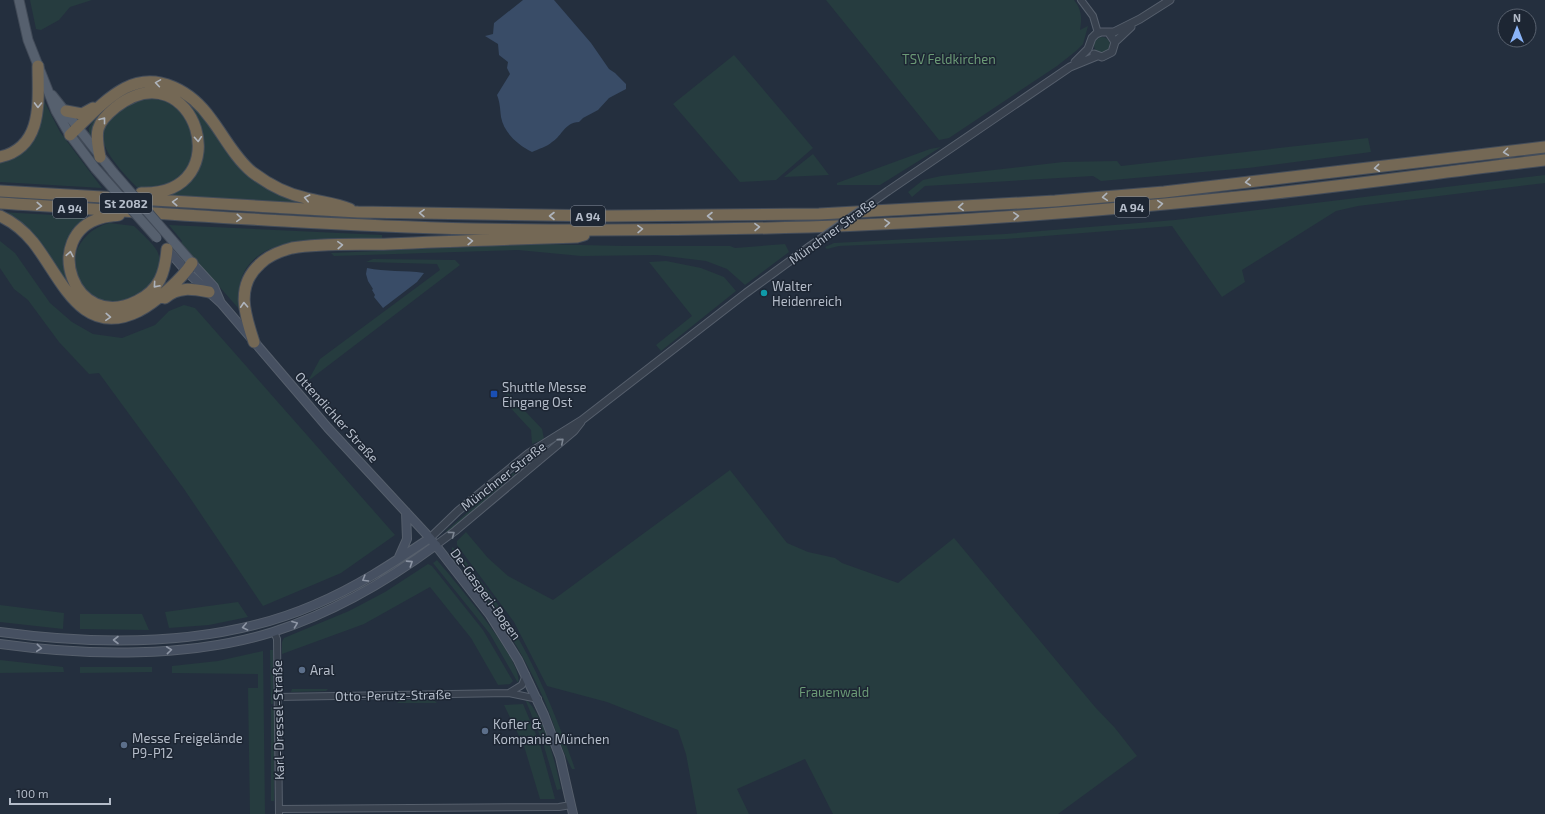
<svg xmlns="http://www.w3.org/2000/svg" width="1545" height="814" font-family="'Exo 2',sans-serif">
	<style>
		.green { fill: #263c3f }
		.water { fill: #394c67 }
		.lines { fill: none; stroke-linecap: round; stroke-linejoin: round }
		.minor-casing { stroke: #565f6c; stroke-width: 8 }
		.tertiary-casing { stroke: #565f6c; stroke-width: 9 }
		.secondary-casing { stroke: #565f6c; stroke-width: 10 }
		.primary-casing { stroke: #414a57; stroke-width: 11 }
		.motorway-casing { stroke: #434c59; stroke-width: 13 }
		.minor { stroke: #38414e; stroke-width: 6 }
		.tertiary { stroke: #38414e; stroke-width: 7 }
		.secondary { stroke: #465061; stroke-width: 8 }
		.primary { stroke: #56606e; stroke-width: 9 }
		.motorway { stroke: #746855; stroke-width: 11 }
		.tertiary-bridge-casing { stroke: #565f6c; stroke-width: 9; stroke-linecap: butt }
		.primary-bridge-casing { stroke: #414a57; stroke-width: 11; stroke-linecap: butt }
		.tertiary-bridge { stroke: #38414e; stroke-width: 7 }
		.primary-bridge { stroke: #56606e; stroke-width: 9 }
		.oneway { stroke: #aeb4bd }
		.oneway2 { stroke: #7c8592 }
		.oneway3 { stroke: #8e96a5 }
		.culture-dot { fill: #0f9aa8; stroke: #1d2633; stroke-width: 1.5 }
		.transit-dot { fill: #1a4fb4; stroke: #1d2633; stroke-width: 1.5 }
		.service-dot { fill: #5c6f8a; stroke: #1d2633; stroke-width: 1.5 }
		.labels { text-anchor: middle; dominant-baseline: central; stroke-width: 3; stroke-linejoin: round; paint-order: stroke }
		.shield { fill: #1d2633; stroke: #878f9c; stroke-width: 1 }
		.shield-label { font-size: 12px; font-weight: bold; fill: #b4bcc9 }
		.park-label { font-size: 13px; fill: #6b9a76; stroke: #1d2633 }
		.street-label { font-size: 13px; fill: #b4bcc9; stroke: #1d2633 }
		.poi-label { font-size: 13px; fill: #b4bcc9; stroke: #1d2633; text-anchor: start }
	</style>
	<rect width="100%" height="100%" fill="#242f3e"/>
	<path class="green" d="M30,0H92L70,7L59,20L41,30L36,29Z
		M826,0H1074C1082,10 1082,18 1080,30L1088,26L1083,44L1076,51L1057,66L949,138L939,140Z
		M1094 45a8 8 0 1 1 16 0a8 8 0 1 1-16 0Z
		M734,55L813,148L776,180L740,182L673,104Z
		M141,87L161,88L173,91L201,110L230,151L303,203L168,195C177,189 188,182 194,174C210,152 204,118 184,101C177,96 169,93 161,91L102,115L96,145L89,134V128L94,119L119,98Z
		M41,95L60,132L102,188L0,182V161L19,152Z
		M140,97L175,102L194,126L191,166L177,181L140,190C127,178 88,139 106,120C114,111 130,104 140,97Z
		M1368,138L1371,152L1248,168L1101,181L1093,176L925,186L912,197L908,192L923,180L941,176L1063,162L1117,161L1121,166Z
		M941,147L880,185H837V183L930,149Z
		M813,154L829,175L784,177Z
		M1545,175V183L1358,206L1336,211L1242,270L1245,282L1222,297L1172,226L1005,239L839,246L827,249L825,247L834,243L1005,234L1175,220Z
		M0,212L91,217C64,236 59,254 69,285Z
		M109,223L134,226C140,232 156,246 158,253C161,261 160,272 156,279C147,294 118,307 102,301C93,297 85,289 80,281C76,275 72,262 75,255C81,238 92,228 109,223Z
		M169,225L382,235V239C329,240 229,227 239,309L181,243L182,241Z
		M0,241L15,253L50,303L72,322L93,334L122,338L155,325L169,311L184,305L195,308L395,535L341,573L263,606L184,489L99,373L89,374L59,342L28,300L14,289L0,268Z
		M536,244L624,246H730L735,248L785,244L789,252L745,285L727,269L706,261L657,255L581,256L518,250L334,256L331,253Z
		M373,259L455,260L460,265L308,381L320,359L440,270L437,264L366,262Z
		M666,261L701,268L724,277L736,291L661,351L656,345L692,316L649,262Z
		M508,393L542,429L544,439L532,444L531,430L503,400Z
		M544,447L545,448L448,532L446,531Z
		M730,470L787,543L808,552L835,558L842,563L898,583L954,538L1095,707L1115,728L1137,756L1058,814H833L805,759L737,789L749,814H697L686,754L678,730L607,702L547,686L514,622L457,545V541L466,532L488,558L508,576L553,600Z
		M452,547C458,550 465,561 470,567C520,628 549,695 575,769H572C559,746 553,718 541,693C525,658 505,625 482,594V589L452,550Z
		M437,560C452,578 525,662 518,683L490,634L433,563Z
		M428,564L432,566L483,630L511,678L513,681L510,684L498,685L471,638L430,587L364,624L282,654V642L284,638L349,611L385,592Z
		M238,602L248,617L209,625L169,628L165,612Z
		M0,605L64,613L63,629L0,622Z
		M80,614H142L149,630L80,629Z
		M270,650H273V704H271Z
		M263,651L265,814H250L248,688H258V674L172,673V666L218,661Z
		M0,660L63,667L64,672L0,673Z
		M80,667H152V672L80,673Z
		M292,689H328L326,691L291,692Z
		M525,699C544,713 556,766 561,789L557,790L543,743Z
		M400,700H434L437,703H397Z
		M523,704L540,744L555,799H540L524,746L504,705Z
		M271,707H274V801H271Z"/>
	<path class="water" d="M523,0H554L591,43L609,69L615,73L626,84V89L609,98L598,110L583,118L579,122C564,123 563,135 552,142C547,147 538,149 532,152C518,145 504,133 501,117C500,108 500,103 497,95L510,74L507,68L508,62L499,55L498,44L485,36L493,34L494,23Z
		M367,268C385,272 405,270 424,273L417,282L383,308L374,297L375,295L372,290L373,289L368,281L366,274Z"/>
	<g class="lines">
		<defs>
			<path id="minor" d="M1081,0L1093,16L1098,33
				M274,632L277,639L279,814
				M509,693L522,685L526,675
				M277,697L509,693L538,699
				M279,809L559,807L571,805"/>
			<path id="tertiary" d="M1115,42L1131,27
				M1094,54L1102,57L1112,52L1115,42L1109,33
				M1075,62L1088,49L1092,38L1096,34L1101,32H1114L1140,19L1170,0
				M888,191L1070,67L1097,56
				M430,538L458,511L529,453L582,420L746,293L809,247
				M436,545L455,531L574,431L581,422"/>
			<path id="secondary" d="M167,249L187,272L221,303L328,428L430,538L490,615L518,660L544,715L560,757L573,814
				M192,263L214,287L220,301
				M399,557L407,539L406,512
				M0,632C103,646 217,647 314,605C355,588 393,563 430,538
				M0,644C87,656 189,658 273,632C332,613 386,582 436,545"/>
			<path id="primary" d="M19,0L28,40L56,111L70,135L95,168
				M52,95L113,172
				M172,240L192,263"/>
			<path id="motorway" d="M66,111L82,114L93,108
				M70,135C87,119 104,99 125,88C158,71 192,92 211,119C224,136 235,158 252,172C268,184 286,194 306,198C321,202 335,203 350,209
				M0,157C44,147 38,100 38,66
				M100,157C95,131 95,124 116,107C194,47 242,196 141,193
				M0,191L358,212L608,216L819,214L1055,201L1164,192L1545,147
				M0,203C158,213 316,225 474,229C586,231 697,230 809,227C962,222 1115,210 1267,194C1360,184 1452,171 1545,160
				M119,215C114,216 107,216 101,218C41,235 73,333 137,301C160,290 165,272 167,249
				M0,216C13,222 24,231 33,242C61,277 81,340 139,311C156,302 182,279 192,263
				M165,298C178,286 193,289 209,292
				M254,342C245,315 235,286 260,264C269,255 280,251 292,248C322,243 359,245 389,244C452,241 515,239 577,237L584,235"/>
		</defs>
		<use href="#minor" class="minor-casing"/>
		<use href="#tertiary" class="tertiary-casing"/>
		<use href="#secondary" class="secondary-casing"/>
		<use href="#primary" class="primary-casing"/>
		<use href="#motorway" class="motorway-casing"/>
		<use href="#minor" class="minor"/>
		<use href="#tertiary" class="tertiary"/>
		<use href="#secondary" class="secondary"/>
		<use href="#primary" class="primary"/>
		<use href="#motorway" class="motorway"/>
		<defs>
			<path id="tertiary-bridge" d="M809,247L888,191"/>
			<path id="primary-bridge" d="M95,168L157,238
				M113,172L172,240"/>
		</defs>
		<use href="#tertiary-bridge" class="tertiary-bridge-casing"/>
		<use href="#primary-bridge" class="primary-bridge-casing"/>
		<use href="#tertiary-bridge" class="tertiary-bridge"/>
		<use href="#primary-bridge" class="primary-bridge"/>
	</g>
	<defs><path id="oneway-chevron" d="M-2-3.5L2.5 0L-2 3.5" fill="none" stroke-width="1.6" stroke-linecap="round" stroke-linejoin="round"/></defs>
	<g class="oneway">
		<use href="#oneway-chevron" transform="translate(158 83) rotate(-171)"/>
		<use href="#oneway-chevron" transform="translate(38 105) rotate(91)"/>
		<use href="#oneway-chevron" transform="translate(103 120) rotate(-52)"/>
		<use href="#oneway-chevron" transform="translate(198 139) rotate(86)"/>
		<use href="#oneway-chevron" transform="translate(1506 152) rotate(173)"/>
		<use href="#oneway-chevron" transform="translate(1377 168) rotate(174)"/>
		<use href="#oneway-chevron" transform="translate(1248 182) rotate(174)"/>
		<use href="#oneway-chevron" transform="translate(1105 197) rotate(175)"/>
		<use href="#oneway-chevron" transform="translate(307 198) rotate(-167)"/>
		<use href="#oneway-chevron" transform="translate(175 202) rotate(-177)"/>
		<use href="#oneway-chevron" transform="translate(1160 204) rotate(-5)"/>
		<use href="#oneway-chevron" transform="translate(39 206) rotate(3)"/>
		<use href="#oneway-chevron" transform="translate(961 207) rotate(177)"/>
		<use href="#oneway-chevron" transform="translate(422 213) rotate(-179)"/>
		<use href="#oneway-chevron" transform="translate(552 216) rotate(-180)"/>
		<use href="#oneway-chevron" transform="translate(710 216) rotate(180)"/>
		<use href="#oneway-chevron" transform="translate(1016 216) rotate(-4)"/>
		<use href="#oneway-chevron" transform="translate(239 218) rotate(4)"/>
		<use href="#oneway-chevron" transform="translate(887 223) rotate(-3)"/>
		<use href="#oneway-chevron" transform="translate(757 227) rotate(-1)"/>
		<use href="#oneway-chevron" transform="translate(640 229) rotate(-1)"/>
		<use href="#oneway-chevron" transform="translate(470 241) rotate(-2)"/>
		<use href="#oneway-chevron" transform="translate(340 245) rotate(-3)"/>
		<use href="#oneway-chevron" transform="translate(70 254) rotate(-79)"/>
		<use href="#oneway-chevron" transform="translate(156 285) rotate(131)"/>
		<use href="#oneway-chevron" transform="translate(244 305) rotate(-93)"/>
		<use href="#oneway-chevron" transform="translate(108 317) rotate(3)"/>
	</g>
	<g class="oneway2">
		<use href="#oneway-chevron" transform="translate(561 441) rotate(-40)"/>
		<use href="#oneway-chevron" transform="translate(452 534) rotate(-37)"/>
	</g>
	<g class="oneway3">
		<use href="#oneway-chevron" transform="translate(410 563) rotate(-33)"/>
		<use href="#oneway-chevron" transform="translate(365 579) rotate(149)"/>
		<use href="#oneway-chevron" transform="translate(295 624) rotate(-21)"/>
		<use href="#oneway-chevron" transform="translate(245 627) rotate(168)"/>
		<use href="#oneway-chevron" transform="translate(116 640) rotate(-180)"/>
		<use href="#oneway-chevron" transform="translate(39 648) rotate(5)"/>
		<use href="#oneway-chevron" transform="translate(169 650) rotate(-6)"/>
	</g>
	<circle class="culture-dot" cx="764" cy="293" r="4"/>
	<rect class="transit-dot" x="490" y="390" width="8" height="8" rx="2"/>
	<g class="service-dot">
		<circle cx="302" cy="670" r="4"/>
		<circle cx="485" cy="731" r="4"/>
		<circle cx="124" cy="745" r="4"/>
	</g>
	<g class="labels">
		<g class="shield">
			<rect x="100" y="193" width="52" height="20" rx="3"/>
			<rect x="1115" y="197" width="34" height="20" rx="3"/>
			<rect x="53" y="198" width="34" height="20" rx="3"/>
			<rect x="571" y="206" width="34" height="20" rx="3"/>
		</g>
		<g class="shield-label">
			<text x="126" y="203">St 2082</text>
			<text x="1132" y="207">A 94</text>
			<text x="70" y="208">A 94</text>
			<text x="588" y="216">A 94</text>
		</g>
		<g class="park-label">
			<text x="949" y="59">TSV Feldkirchen</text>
			<text x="834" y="692">Frauenwald</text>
		</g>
		<g class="street-label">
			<text transform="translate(832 231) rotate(-36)">Münchner Straße</text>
			<text transform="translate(337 417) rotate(48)">Ottendichler Straße</text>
			<text transform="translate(503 476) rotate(-38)">Münchner Straße</text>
			<text transform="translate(486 594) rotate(54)">De-Gasperi-Bogen</text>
			<text transform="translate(393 695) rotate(-1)">Otto-Perutz-Straße</text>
			<text transform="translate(278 720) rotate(-91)">Karl-Dressel-Straße</text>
		</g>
		<g class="poi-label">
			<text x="772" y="286">Walter<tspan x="772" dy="15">Heidenreich</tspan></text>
			<text x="502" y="387">Shuttle Messe<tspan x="502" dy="15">Eingang Ost</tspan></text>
			<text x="310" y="670">Aral</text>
			<text x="493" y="724">Kofler &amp;<tspan x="493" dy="15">Kompanie München</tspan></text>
			<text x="132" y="738">Messe Freigelände<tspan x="132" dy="15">P9-P12</tspan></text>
		</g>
	</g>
	<g transform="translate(1517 28)"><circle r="19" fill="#1d2633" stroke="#59626f"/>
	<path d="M0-3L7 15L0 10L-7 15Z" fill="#8ab4f8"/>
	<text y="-6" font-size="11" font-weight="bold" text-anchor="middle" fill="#b4bcc9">N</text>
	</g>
	<path d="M10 798v6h100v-6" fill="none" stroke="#b4bcc9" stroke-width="2"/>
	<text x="16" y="798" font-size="12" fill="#b4bcc9" stroke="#1d2633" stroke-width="3" paint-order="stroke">100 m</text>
</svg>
